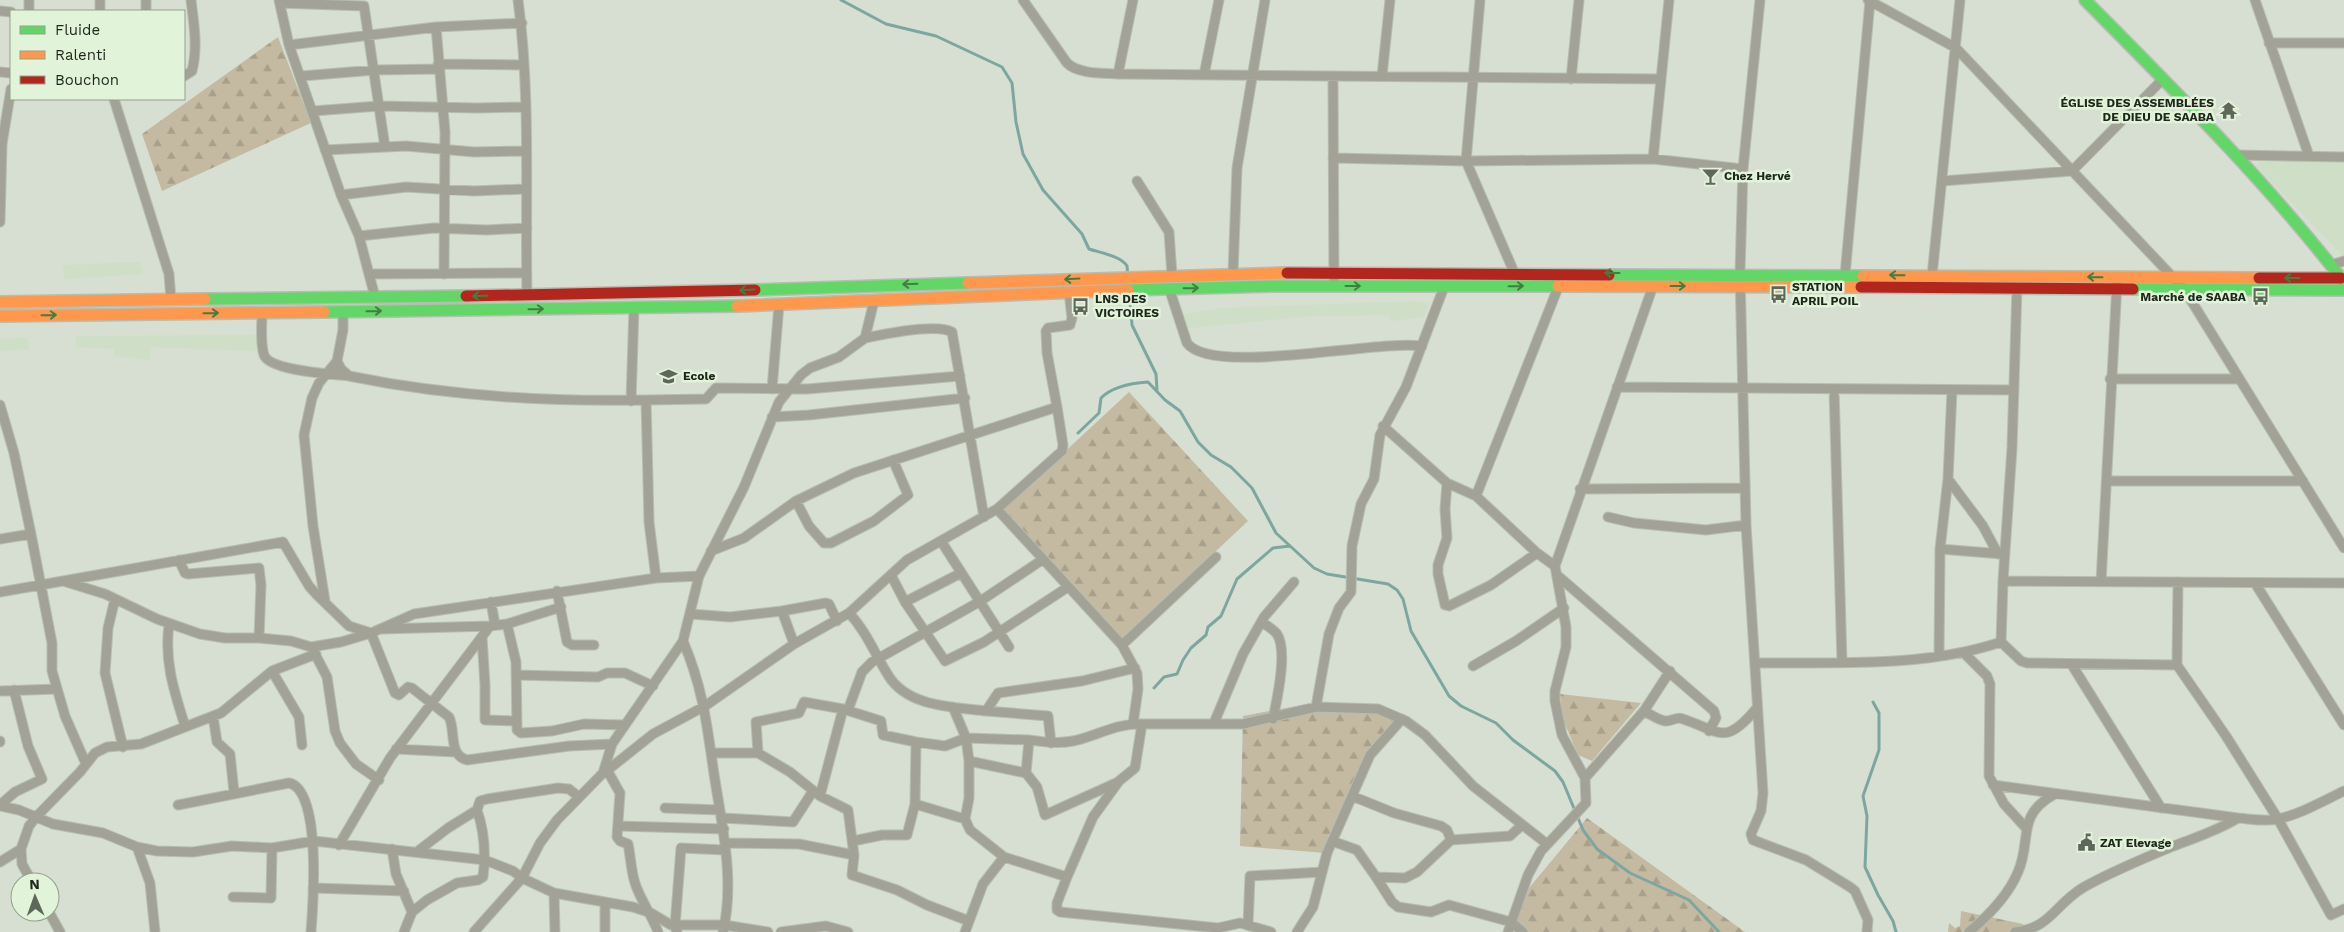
<svg xmlns="http://www.w3.org/2000/svg" width="2344" height="932" font-family="'Work Sans',sans-serif">
	<style>
		.built { fill: #cfdfc7 }
		.forest { fill: url(#forest-firs) }
		.lines { fill: none; stroke-linecap: round; stroke-linejoin: round }
		.stream { stroke: #7ea6a1; stroke-width: 3 }
		.street-casing { stroke: #b6bdb1; stroke-width: 11 }
		.fast-casing { stroke: #b6bdb1; stroke-width: 14 }
		.slow-casing { stroke: #b6bdb1; stroke-width: 14 }
		.jam-casing { stroke: #b6bdb1; stroke-width: 14 }
		.street { stroke: #a2a396; stroke-width: 9 }
		.fast { stroke: #63d668; stroke-width: 11 }
		.slow { stroke: #ff974d; stroke-width: 11 }
		.jam { stroke: #b3261e; stroke-width: 11 }
		.oneway { stroke: #417e42 }
		.labels { text-anchor: middle; dominant-baseline: central; stroke-width: 5; stroke-linejoin: round; paint-order: stroke }
		.poi-label { font-size: 12px; font-weight: bold; fill: #1f261c; stroke: #e1f3d8; text-anchor: start }
	</style>
	<defs>
		<pattern id="forest-firs" width="22" height="20" patternUnits="userSpaceOnUse" patternTransform="scale(1.25)"><rect width="22" height="20" fill="#c4baa1"/><path d="M5 1l3.5 6h-7zM16 11l3.5 6h-7z" fill="#a8a08a"/></pattern>
	</defs>
	<rect width="100%" height="100%" fill="#d6dfd1"/>
	<path class="built" d="M2264,156L2344,157V257L2256,166Z
		M140,262L143,274L64,279L63,265Z
		M1415,301L1428,303L1425,316L1401,320L1390,321L1389,315L1312,316L1179,329L1178,315L1223,308Z
		M256,335L258,351L151,347L150,360L114,356V349L76,347V336Z
		M28,337L29,349L0,351V339Z"/>
	<path class="forest" d="M278,37L311,123L162,191L142,134Z
		M1129,392L1248,521L1120,641L1000,512Z
		M1560,694L1641,703L1592,761L1578,755L1562,717Z
		M1302,705L1378,711L1398,720L1365,756L1325,853L1240,846L1243,716Z
		M1587,818L1745,932H1526L1515,924L1529,888Z
		M1961,911L2023,924L2025,932H1948L1949,923L1955,928L1960,926Z"/>
	<g class="lines">
		<path class="stream" d="M841,0L886,24L936,36L1002,67L1012,83L1016,122L1023,154L1043,190L1082,234L1089,249C1101,253 1121,256 1127,266L1132,325L1156,374L1157,390
			M1078,433L1099,413L1101,398C1112,387 1133,383 1148,382L1165,400L1180,411L1198,442L1211,455L1231,467L1252,488L1276,533L1314,568L1327,574L1388,584L1397,590L1403,599L1411,631L1449,696L1461,706L1496,723L1513,740L1555,771L1563,782L1583,830L1597,849L1630,873L1689,900L1719,932
			M1154,688L1164,677L1177,674L1183,660L1191,648L1206,635L1208,627L1221,616L1237,579L1273,548L1290,546
			M1873,702L1879,713V750L1863,796L1867,816L1865,867L1878,895L1893,921L1896,932"/>
		<defs>
			<path id="street" d="M100,0V11
				M146,0V11
				M279,0L289,45L341,195L359,236L375,297
				M518,0C531,97 525,197 527,295
				M1023,0L1067,63C1078,74 1102,73 1118,74L1660,79
				M1480,0L1466,161L1514,272
				M1760,0L1743,169L1740,273L1746,525L1763,793L1761,811L1751,834L1753,840L1806,860L1850,887L1855,891L1868,920L1867,932
				M1868,0L1956,48L2184,289L2344,548
				M2255,0L2309,156
				M280,3L364,6L385,147
				M0,11L11,12
				M29,11V0
				M436,27L445,132L444,274
				M2269,43H2344
				M289,45L436,27L522,23
				M438,64L524,65
				M0,72L11,73
				M1118,74L1133,0
				M1204,75L1219,0
				M184,76L192,71C198,47 194,25 191,0
				M302,76L375,70L440,69
				M1382,76L1390,0
				M1333,77L1334,286
				M1571,79L1579,0
				M114,99L169,274L171,300
				M313,111L379,106L477,108L524,107
				M325,150L406,146L474,152L525,151
				M2236,155L2344,157
				M1333,158L1466,161L1653,159L1743,169
				M1653,159L1669,0
				M1137,181L1169,232L1172,275
				M1942,181L2072,171L2162,80
				M341,195L406,187L474,191L526,189
				M0,222L2,144L11,89
				M359,236L434,228L487,230L527,228
				M2331,265L2344,261
				M1233,273L1237,168L1265,0
				M370,274L526,273
				M1845,275L1870,1
				M1932,276L1960,0
				M1169,288L1187,343C1212,377 1378,339 1422,346
				M2017,288L2012,448L2003,581L2001,642L2021,661L2027,663L2177,665
				M262,313C262,326 260,343 264,355C270,371 332,374 349,376
				M865,338C884,334 937,323 952,332L984,517
				M337,361L341,369L349,376C446,396 546,402 646,400L649,522L656,578L699,576
				M2110,379H2239
				M1617,387L2014,390
				M772,389L779,305
				M1834,389L1842,662
				M646,400L706,399L716,388L807,389L960,376
				M631,401L634,308
				M0,405L14,453L31,534L52,643V671L65,716L86,764
				M772,417L809,415L965,398
				M1383,426L1447,483L1476,496L1537,553L1555,566
				M1948,479L1983,526L1998,554
				M2107,481H2303
				M1447,483L1445,509L1447,538L1438,565V574L1445,605L1449,606L1491,585L1537,553
				M1580,489L1745,488
				M1476,496L1559,285
				M796,501L809,526L824,543H831L874,521L908,495L893,460
				M997,509L1122,645L1137,673L1138,689L1133,724
				M1608,517L1634,523L1706,530L1746,525
				M0,539L31,534
				M941,541L1009,647
				M1940,549L2002,554
				M711,551L744,538L796,501L854,473L1057,407L1047,353L1046,331L1048,328L1070,325L1072,318L1069,292
				M179,560L185,573L188,574L259,568L261,585L259,638
				M891,575L905,602L945,661L984,642L1068,587
				M1558,576L1714,711L1716,718L1709,731
				M63,581L283,542L309,586L317,595L349,626L371,633L395,693L399,695L408,687L412,688L449,717C456,731 448,755 467,760L569,746L612,744
				M2003,581L2344,583
				M2101,582L2117,283
				M2178,582L2177,665L2226,736L2278,819L2331,915L2344,909
				M2255,583L2344,725
				M557,591L567,642L572,645H594
				M0,592L63,581L105,594L157,619L200,634L225,638H259L291,641L311,647L341,642L371,633L414,614L656,578
				M115,599L108,628L105,673L123,747
				M325,601L313,526L304,435L312,398L319,383L337,361L343,330V312
				M491,602L495,625
				M905,602L961,573
				M782,611L826,603L829,604L837,621
				M849,613C866,631 875,654 888,675C907,707 953,707 986,711L998,693L1082,681L1135,668
				M691,614L730,617L782,611L794,644
				M1262,622C1267,626 1273,629 1277,634C1288,651 1277,699 1273,719
				M507,624L516,662L517,730L521,733L552,731L584,724L625,725
				M169,625C164,661 174,691 185,726
				M381,629L490,626
				M482,637L485,685V720L516,721
				M683,641C703,688 707,725 714,774C722,826 735,880 723,932
				M1122,645L1216,557
				M313,650L327,677L335,731L340,743L356,764L379,780
				M1964,653L1987,676L1990,684L1989,776L2004,804L2026,828
				M1939,656L1940,549L1948,479L1952,390
				M1755,663C1837,662 1923,668 2001,642
				M2072,665L2161,808
				M1473,666L1516,641L1564,608
				M272,671L299,717L302,745
				M516,675L598,677L607,673H625L653,686
				M0,691L57,689
				M953,707L966,738L969,761L1026,773
				M1316,707L1329,634L1339,608L1351,592L1352,546L1361,504L1374,479L1380,435L1406,387L1444,287
				M848,710L862,672L872,662L979,602L1042,560
				M986,711L1048,716L1051,743
				M1644,711C1650,714 1658,720 1665,721C1671,722 1676,716 1683,719C1721,732 1725,746 1756,709
				M213,716L217,742L230,754L234,792
				M1214,723L1243,654L1264,617L1294,582
				M0,741V742
				M916,742L915,804L965,819L970,830L1004,857
				M396,749L455,752
				M711,753H758L756,722L799,713L804,702L843,709L881,721L883,735L916,742L945,746L966,738L1029,740
				M758,753L790,772L820,796L848,810L854,855L852,875L897,890L927,905L969,921
				M607,770L620,793L617,837L620,841L628,844C631,858 631,873 636,886C642,902 652,916 658,932
				M604,773L653,734L705,706L794,644L849,613L907,560L997,509L1062,451L1063,445L1057,407
				M1585,778L1644,711L1670,671
				M1118,782L1045,815L1037,787L1026,773L1029,740C1044,742 1058,744 1073,741C1097,736 1116,723 1142,724
				M1993,785L2238,818C2251,819 2266,822 2278,819C2301,814 2323,801 2344,791
				M820,796L843,709
				M1352,796L1394,813L1441,826L1447,830L1451,840
				M0,805L15,792L42,779L28,746L14,690
				M178,805L289,783C322,790 313,906 311,932
				M0,806L19,810L53,824L103,833L137,847L157,851L193,852L232,846L272,848L314,841L485,860L513,871L522,878L554,893L633,907L651,913L671,925H724L768,932
				M665,808L720,810
				M722,818L793,822L813,791
				M965,819L969,798V761
				M618,826L724,829
				M853,841L882,835H907L915,804
				M1332,841L1357,850L1376,877L1405,878L1417,872L1451,840L1510,836L1522,825
				M725,843L799,844L854,855
				M339,845L390,758L490,626L507,624L561,607
				M137,847L150,883L155,932
				M21,849L22,864L32,882
				M392,849L396,874L412,912
				M418,851L448,828L477,810L480,801L487,799L558,788L569,789L579,797
				M0,862L21,849L29,826L36,817L80,772L95,753L107,747L141,744L221,713L272,671L316,654
				M1376,877L1392,902L1398,907L1431,912L1449,905L1511,922L1523,932
				M313,888L404,891
				M554,893L555,932
				M233,897L271,898L272,848
				M605,902V932
				M49,912L60,932
				M1248,925L1250,876L1322,872
				M404,932L412,912L427,900L457,883L478,880L483,877C486,853 485,833 477,810
				M474,932L522,878L540,843L557,820L603,773L612,744L683,641L699,576L744,487L779,402L801,375L810,368L839,357L865,338L874,301
				M677,932L675,926L681,848L725,850
				M781,932L826,926L848,932
				M965,932L983,884L1004,857L1067,877
				M1271,932L1240,923L1218,928L1060,912L1057,910V903L1067,877L1093,817L1119,781L1135,768L1142,724H1243L1316,707L1378,709L1406,721L1425,735L1473,786L1547,844
				M1297,932L1313,907L1327,853L1370,755L1402,719
				M1508,932L1528,875L1541,851L1586,803L1585,778L1562,735L1555,701V691L1566,647V627L1555,566L1653,286
				M1969,932C1988,916 2008,896 2018,872C2032,840 2016,816 2053,795
				M2015,932C2051,928 2055,904 2084,887C2111,872 2142,859 2171,847C2194,838 2217,831 2238,818"/>
			<path id="fast" d="M2085,0C2175,91 2266,181 2344,282
				M1609,275L1863,276
				M2133,289L2344,290
				M755,290L968,283
				M1128,290L1274,286H1558
				M205,299L466,296
				M324,312L737,306"/>
			<path id="slow" d="M1863,276L2259,278
				M968,283L1287,273
				M1558,286L1861,287
				M0,302L205,299
				M737,306L1128,290
				M0,316L324,312"/>
			<path id="jam" d="M1287,273L1609,275
				M2259,278H2341
				M1861,287L2133,289
				M466,296L755,290"/>
		</defs>
		<use href="#street" class="street-casing"/>
		<use href="#fast" class="fast-casing"/>
		<use href="#slow" class="slow-casing"/>
		<use href="#jam" class="jam-casing"/>
		<use href="#street" class="street"/>
		<use href="#fast" class="fast"/>
		<use href="#slow" class="slow"/>
		<use href="#jam" class="jam"/>
	</g>
	<defs><path id="oneway-shaft" d="M-6 0H5M1.5-3L5.5 0L1.5 3" fill="none" stroke-width="1.6" stroke-linecap="round" stroke-linejoin="round" transform="scale(1.25)"/></defs>
	<g class="oneway">
		<use href="#oneway-shaft" transform="translate(1612 273) rotate(-180)"/>
		<use href="#oneway-shaft" transform="translate(1897 275) rotate(-179)"/>
		<use href="#oneway-shaft" transform="translate(2095 277) rotate(-179)"/>
		<use href="#oneway-shaft" transform="translate(2292 278) rotate(180)"/>
		<use href="#oneway-shaft" transform="translate(1072 279) rotate(177)"/>
		<use href="#oneway-shaft" transform="translate(910 284) rotate(178)"/>
		<use href="#oneway-shaft" transform="translate(1353 286)"/>
		<use href="#oneway-shaft" transform="translate(1516 286) rotate(-1)"/>
		<use href="#oneway-shaft" transform="translate(1678 286)"/>
		<use href="#oneway-shaft" transform="translate(1191 288) rotate(-1)"/>
		<use href="#oneway-shaft" transform="translate(747 290) rotate(177)"/>
		<use href="#oneway-shaft" transform="translate(480 296) rotate(179)"/>
		<use href="#oneway-shaft" transform="translate(536 309) rotate(-1)"/>
		<use href="#oneway-shaft" transform="translate(374 311) rotate(-1)"/>
		<use href="#oneway-shaft" transform="translate(211 313) rotate(-1)"/>
		<use href="#oneway-shaft" transform="translate(49 315) rotate(-1)"/>
	</g>
	<defs>
		<symbol id="temple-bare" viewBox="-9 -9 18 18"><path d="M0-6L5-2H3V0L6.5 2.5H4V6H1.5V3h-3V6H-4V2.5H-6.5L-3 0V-2H-5Z" fill="#5f675b" stroke="#e1f3d8" stroke-width="2.5" paint-order="stroke"/></symbol>
		<symbol id="bar-bare" viewBox="-9 -9 18 18"><path d="M-6-5H6L.8 .8V4.5H3.5V6h-7V4.5H-.8V.8Z" fill="#5f675b" stroke="#e1f3d8" stroke-width="2.5" paint-order="stroke"/></symbol>
		<symbol id="bus-bare" viewBox="-9 -9 18 18"><path d="M-5-6H5V4H4V6H2V4H-2V6H-4V4H-5ZM-3.5-4V0h7V-4ZM-3.5 1.2v1.5H-2V1.2ZM2 1.2v1.5H3.5V1.2Z" fill="#5f675b" stroke="#e1f3d8" stroke-width="2.5" paint-order="stroke"/></symbol>
		<symbol id="school-bare" viewBox="-9 -9 18 18"><path d="M0-5L7-2L0 1L-7-2ZM-4 1L0 2.5L4 1V4Q0 6-4 4Z" fill="#5f675b" stroke="#e1f3d8" stroke-width="2.5" paint-order="stroke"/></symbol>
		<symbol id="civic-bare" viewBox="-9 -9 18 18"><path d="M-.6-6.5H3V-4.5H.6V-3L4-1V1h2V6H-6V1h2V-1L-.6-3ZM-1.2 2.5V6h2.4V2.5Z" fill="#5f675b" stroke="#e1f3d8" stroke-width="2.5" paint-order="stroke"/></symbol>
	</defs>
	<g fill-rule="evenodd">
		<use href="#temple-bare" x="2216" y="98" width="25" height="25"/>
		<use href="#bar-bare" x="1698" y="164" width="25" height="25"/>
		<use href="#bus-bare" x="1766" y="282" width="25" height="25"/>
		<use href="#bus-bare" x="2248" y="284" width="25" height="25"/>
		<use href="#bus-bare" x="1068" y="294" width="25" height="25"/>
		<use href="#school-bare" x="656" y="364" width="25" height="25"/>
		<use href="#civic-bare" x="2074" y="830" width="25" height="25"/>
	</g>
	<g class="labels">
		<g class="poi-label">
			<text x="2214" y="103" text-anchor="end">ÉGLISE DES ASSEMBLÉES<tspan x="2214" dy="14">DE DIEU DE SAABA</tspan></text>
			<text x="1724" y="176">Chez Hervé</text>
			<text x="1792" y="287">STATION<tspan x="1792" dy="14">APRIL POIL</tspan></text>
			<text x="2246" y="297" text-anchor="end">Marché de SAABA</text>
			<text x="1095" y="299">LNS DES<tspan x="1095" dy="14">VICTOIRES</tspan></text>
			<text x="683" y="376">Ecole</text>
			<text x="2100" y="843">ZAT Elevage</text>
		</g>
	</g>
	<rect x="10" y="10" width="175" height="90" fill="#e1f3d8" stroke="#93a18d"/>
	<rect x="20" y="26" width="25" height="8" fill="#63d668" stroke="#93a18d"/>
	<text x="55" y="35" font-size="15" fill="#1f261c">Fluide</text>
	<rect x="20" y="51" width="25" height="8" fill="#ff974d" stroke="#93a18d"/>
	<text x="55" y="60" font-size="15" fill="#1f261c">Ralenti</text>
	<rect x="20" y="76" width="25" height="8" fill="#b3261e" stroke="#93a18d"/>
	<text x="55" y="85" font-size="15" fill="#1f261c">Bouchon</text>
	<g transform="translate(35 897) rotate(358)"><circle r="24" fill="#e1f3d8" stroke="#93a18d"/>
	<path d="M0-4L9 19L0 12L-9 19Z" fill="#5f675b"/>
	<text y="-8" font-size="14" font-weight="bold" text-anchor="middle" fill="#1f261c">N</text>
	</g>
</svg>
